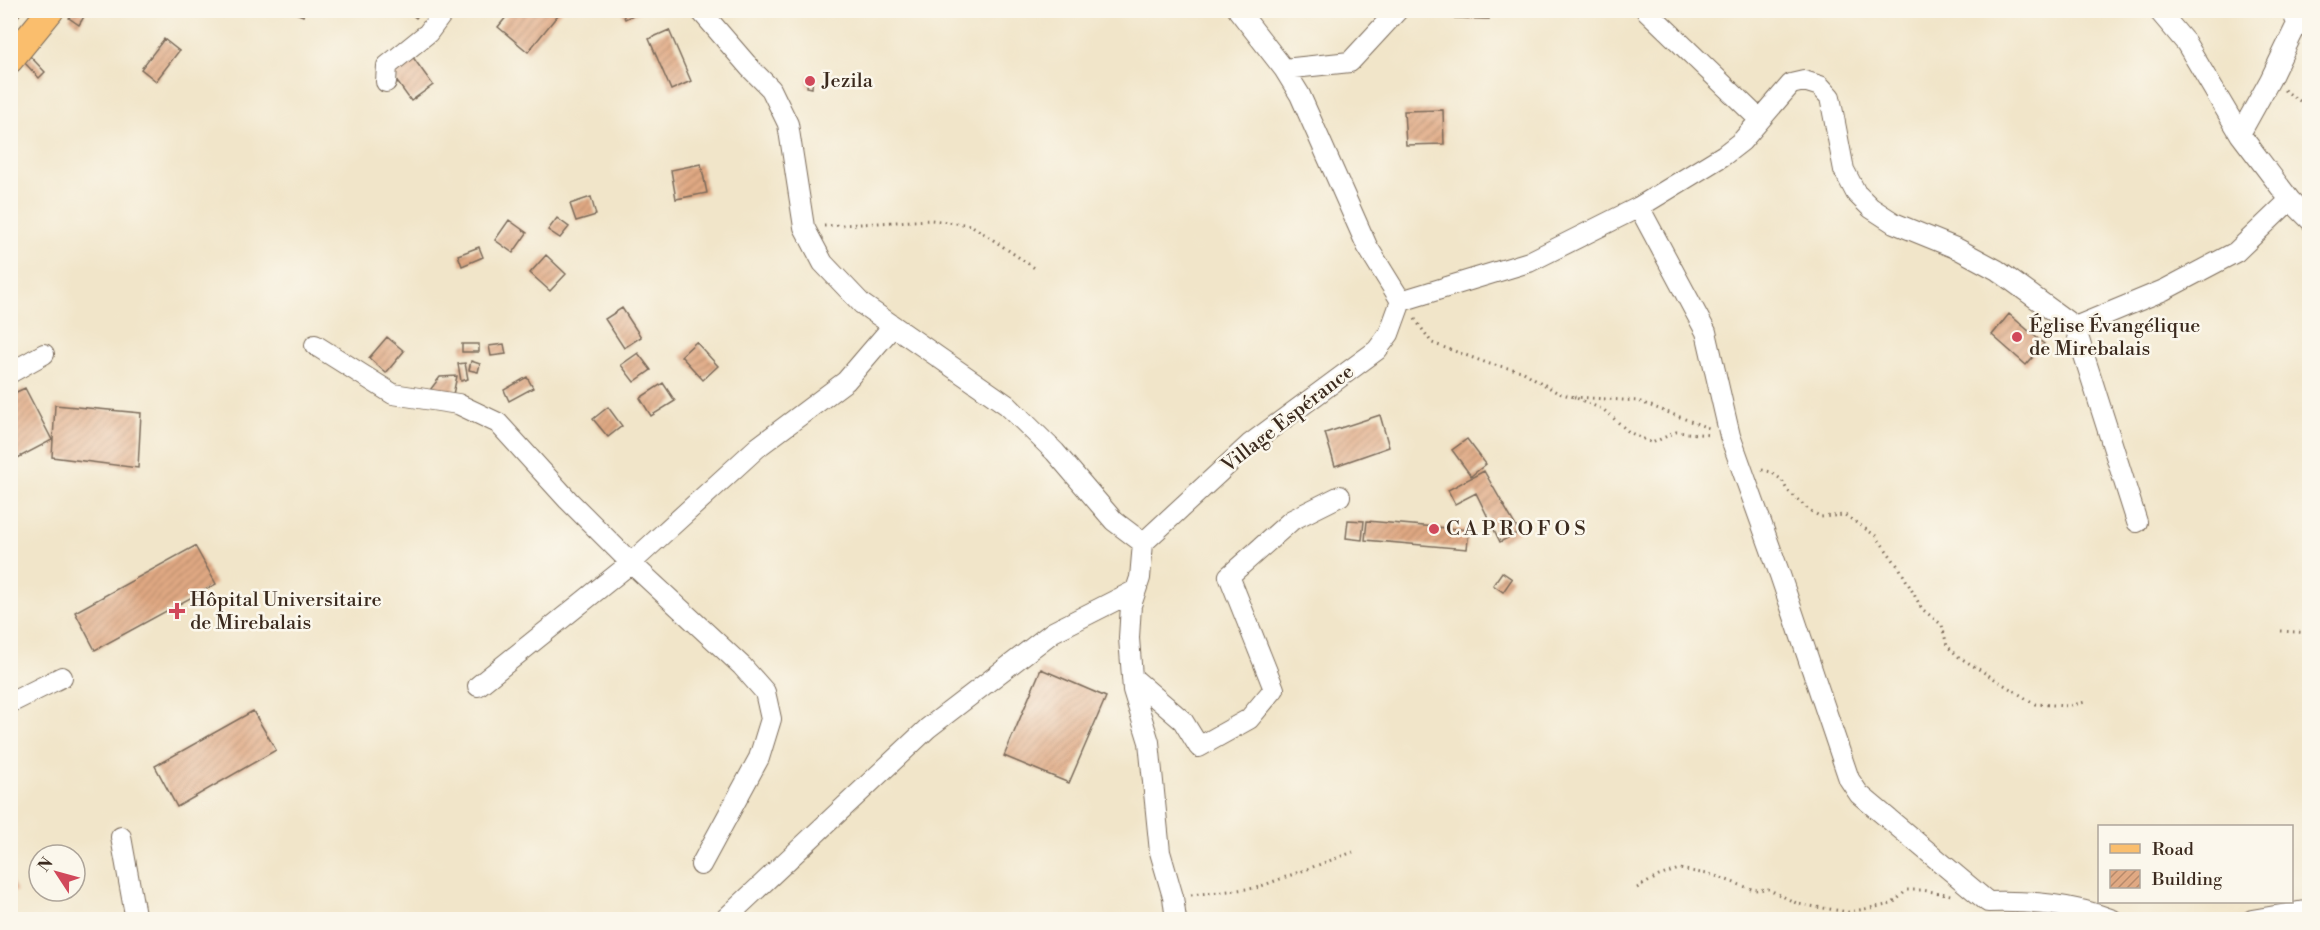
<svg xmlns="http://www.w3.org/2000/svg" width="2320" height="930" font-family="'Libre Bodoni',serif">
	<style>
		.building { fill: url(#building-hatch) }
		.lines { fill: none; stroke-linecap: round; stroke-linejoin: round }
		.minor-casing { stroke: #7b6b5a; stroke-width: 22 }
		.major-casing { stroke: #7b6b5a; stroke-width: 28 }
		.path { stroke: #7b6b5a; stroke-width: 3; stroke-dasharray: 1.5 4.5; stroke-linecap: butt }
		.minor { stroke: #fff; stroke-width: 20 }
		.major { stroke: #fabe6d; stroke-width: 26 }
		.poi-dot { fill: #d1495b; stroke: #fbf7ec; stroke-width: 2 }
		.labels { text-anchor: middle; dominant-baseline: central; stroke-width: 5; stroke-linejoin: round; paint-order: stroke }
		.poi-label { font-size: 20px; fill: #3b2a1e; stroke: #fbf7ec; text-anchor: start }
		.street-label { font-size: 20px; fill: #3b2a1e; stroke: #fbf7ec }
	</style>
	<defs>
		<pattern id="building-hatch" width="6" height="6" patternUnits="userSpaceOnUse" patternTransform="scale(1.5)"><rect width="6" height="6" fill="#e0a983"/><path d="M-1 1l2-2M0 6l6-6M5 7l2-2" fill="none" stroke="#b78a6b"/></pattern>
	</defs>
	<rect width="100%" height="100%" fill="#fbf7ec"/>
	<filter id="ink" filterUnits="userSpaceOnUse"><feTurbulence type="fractalNoise" baseFrequency=".0167" numOctaves="2"/><feDisplacementMap in="SourceGraphic" scale="12" xChannelSelector="R" yChannelSelector="G"/><feConvolveMatrix kernelMatrix="1 2 1 2 8 2 1 2 1" color-interpolation-filters="sRGB"/></filter>
	<filter id="wash" filterUnits="userSpaceOnUse"><feTurbulence type="fractalNoise" baseFrequency=".008" numOctaves="4" result="noise"/><feDisplacementMap in="SourceGraphic" scale="24" xChannelSelector="R" yChannelSelector="G"/><feGaussianBlur stdDeviation="1.35" result="paint"/><feColorMatrix in="noise" values="0 0 0 0 0 0 0 0 0 0 0 0 0 0 0 0 0 1.4 0 .05"/><feComposite in="paint" operator="in"/></filter>
	<g filter="url(#wash)">
		<rect width="100%" height="100%" fill="#f1e5c9"/>
		<g id="blocks">
			<path class="building" d="M10,10H23L10,27Z
				M74,10H79L85,15L79,25L69,18Z
				M289,10H305L303,16Z
				M406,10H422L416,18Z
				M512,10H562L528,52L498,27Z
				M621,10H643L625,19Z
				M1453,10H1489V19L1453,18Z
				M669,30L691,81L671,90L649,39Z
				M164,39L179,51L156,81L141,69Z
				M29,55L45,72L39,78L23,61Z
				M412,56L433,85L411,101L390,72Z
				M808,75H813L812,88L807,87Z
				M1443,110L1444,144L1406,145L1404,111Z
				M701,164L707,193L676,199L671,170Z
				M591,197L596,215L576,221L570,204Z
				M557,218L569,227L560,238L548,230Z
				M509,220L527,233L513,253L495,240Z
				M479,247L483,257L462,266L458,255Z
				M546,255L566,274L550,291L530,273Z
				M622,308L641,337L624,348L605,319Z
				M2009,314L2044,344L2026,365L1992,335Z
				M387,337L404,351L386,373L369,358Z
				M696,342L718,366L703,380L681,356Z
				M462,344H479V352H462Z
				M504,344L506,354L491,356L489,346Z
				M638,353L651,370L634,382L621,365Z
				M471,361L480,364L478,372L469,370Z
				M465,363L468,379L461,381L458,364Z
				M457,376L452,399L427,394L440,377Z
				M527,377L533,388L509,401L504,390Z
				M663,383L675,401L651,416L640,398Z
				M25,388L52,440L10,462V395Z
				M55,405L141,413L138,468L52,457Z
				M608,407L622,426L608,437L593,419Z
				M1380,415L1389,447L1335,466L1325,433Z
				M1467,439L1486,464L1471,476L1452,450Z
				M1484,471L1519,532L1500,542L1476,493L1455,504L1448,490Z
				M1348,520L1364,521L1362,540L1346,538Z
				M1367,521L1469,530L1467,549L1365,540Z
				M195,546L216,584L95,650L75,612Z
				M1502,572L1512,579L1503,592L1493,585Z
				M1041,669L1106,697L1069,783L1004,756Z
				M253,711L276,750L177,807L155,766Z
				M10,878L17,891L10,894Z"/>
		</g>
	</g>
	<g filter="url(#ink)">
		<use href="#blocks" fill-opacity="0" stroke="#7b6b5a" stroke-width="1.5"/>
		<g class="lines">
			<defs>
				<path id="minor" d="M700,10L750,68L771,89L788,124L804,227L823,263L862,304L1007,405L1055,452L1114,521L1143,543
					M1646,10L1759,119
					M2158,10L2186,43L2240,134L2290,200L2310,220
					M1284,69L1350,62L1398,10
					M386,82L387,66L428,33L445,10
					M2240,134L2270,80L2297,24L2292,10
					M1639,207L1706,332L1730,436L1780,575L1849,779L1859,794L1988,902C2031,901 2073,904 2113,920
					M1401,301L1529,262L1639,207L1724,155L1742,141L1791,84L1804,81L1820,86L1830,97L1844,170L1856,193L1871,208L1894,223L1958,249L1997,270L2075,327L2137,522
					M2075,327L2164,290L2236,252L2290,200
					M315,345L393,394L458,404L498,423L568,500L631,563L742,666L765,692L771,719L759,758L701,865
					M10,373L44,354
					M1132,677L1183,721L1199,747L1249,719L1274,689L1229,576L1292,520L1340,496
					M478,686L631,563L758,447L846,381L893,326
					M10,703L62,677
					M121,837L136,920
					M724,920L928,728L1053,632L1136,590
					M1176,920L1173,897L1160,852L1149,742L1133,690L1129,638L1131,605L1140,578L1143,543L1250,444L1377,350L1389,334L1401,301L1367,246L1300,95L1284,69L1238,10
					M2252,920L2310,910"/>
				<path id="major" d="M10,60L51,10"/>
			</defs>
			<use href="#minor" class="minor-casing"/>
			<use href="#major" class="major-casing"/>
			<path class="path" d="M2284,90L2310,108
				M824,226L931,220L971,225L1036,269
				M1415,319L1432,343L1490,364L1522,371L1558,393L1574,397L1604,410L1629,432L1652,443L1676,432L1710,435
				M1574,397L1638,401L1711,429
				M1762,470L1771,472L1782,480L1787,490L1809,510L1821,517L1845,515L1876,536L1900,569L1922,609L1942,625L1947,646L1959,657L2035,704L2069,706L2085,702
				M2281,631L2310,633
				M1637,888L1659,876L1679,869L1713,875L1754,890L1768,889L1798,904L1848,912L1892,904L1907,890H1922L1951,895
				M1191,895L1256,888L1353,852"/>
			<use href="#minor" class="minor"/>
			<use href="#major" class="major"/>
		</g>
	</g>
	<g class="poi-dot">
		<circle cx="810" cy="81" r="6"/>
		<circle cx="2017" cy="337" r="6"/>
		<circle cx="1434" cy="529" r="6"/>
		<path d="M174 602h6v6h6v6h-6v6h-6v-6h-6v-6h6z"/>
	</g>
	<g class="labels">
		<g class="poi-label">
			<text x="822" y="81">Jezila</text>
			<text x="2029" y="326">Église Évangélique<tspan x="2029" dy="23">de Mirebalais</tspan></text>
			<text x="1446" y="529">C A P R O F O S</text>
			<text x="190" y="600">Hôpital Universitaire<tspan x="190" dy="23">de Mirebalais</tspan></text>
		</g>
		<g class="street-label">
			<text transform="translate(1288 419) rotate(-38)">Village Espérance</text>
		</g>
	</g>
	<rect width="2320" height="930" fill="none" stroke="#fbf7ec" stroke-width="36"/>
	<rect x="2098" y="825" width="195" height="78" fill="#fbf7ec" stroke="#aea59a" stroke-width="1.5"/>
	<rect x="2110" y="844" width="30" height="9" fill="#fabe6d" stroke="#aea59a" stroke-width="1.5"/>
	<text x="2152" y="855" font-size="18" fill="#3b2a1e">Road</text>
	<rect x="2110" y="870" width="30" height="18" fill="url(#building-hatch)" stroke="#aea59a" stroke-width="1.5"/>
	<text x="2152" y="885" font-size="18" fill="#3b2a1e">Building</text>
	<g transform="translate(57 873) rotate(306)"><circle r="28" fill="#fbf7ec" stroke="#aea59a" stroke-width="1.5"/>
	<path d="M0-4.5L10 22L0 15L-10 22Z" fill="#d1495b"/>
	<text y="-9" font-size="16" font-weight="bold" text-anchor="middle" fill="#3b2a1e">N</text>
	</g>
</svg>
